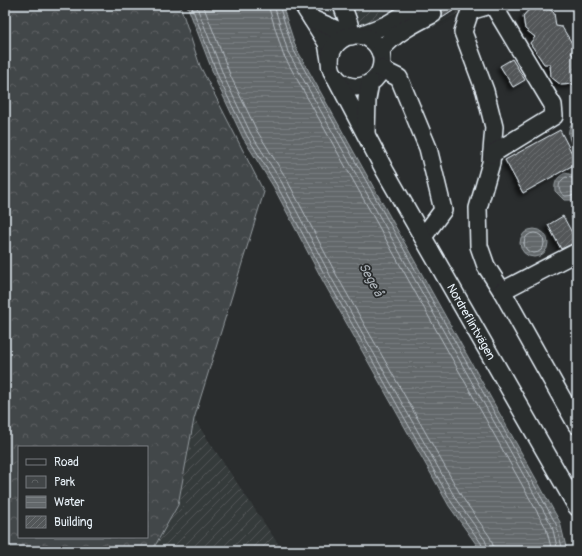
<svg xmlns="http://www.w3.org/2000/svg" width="582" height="556" font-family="Pangolin,sans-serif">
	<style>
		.industrial { fill: url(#industrial-furrows) }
		.park { fill: url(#park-crowns); stroke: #959ca0; fill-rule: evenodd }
		.water { fill: url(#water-rules); stroke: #989fa3 }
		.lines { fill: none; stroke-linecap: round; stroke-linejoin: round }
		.shore { stroke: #b3bac0; stroke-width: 1 }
		.building { fill: url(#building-hatch); stroke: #e8f1f8; filter: url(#shadow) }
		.minor-casing { stroke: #e8f1f8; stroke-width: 20 }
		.minor { stroke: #2a2d2e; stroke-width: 17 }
		.labels { text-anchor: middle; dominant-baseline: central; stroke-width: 3.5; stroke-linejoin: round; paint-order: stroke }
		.street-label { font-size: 12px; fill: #e8f1f8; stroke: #2a2d2e }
		.water-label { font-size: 13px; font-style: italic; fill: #acb3b9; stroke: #2a2d2e }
	</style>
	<defs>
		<pattern id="industrial-furrows" width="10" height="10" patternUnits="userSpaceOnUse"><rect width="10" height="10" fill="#363a3b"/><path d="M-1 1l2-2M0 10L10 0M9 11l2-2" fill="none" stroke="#535758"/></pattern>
		<pattern id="park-crowns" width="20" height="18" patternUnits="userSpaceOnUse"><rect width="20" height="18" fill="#424648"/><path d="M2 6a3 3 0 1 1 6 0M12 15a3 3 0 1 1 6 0" fill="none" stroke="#5d6163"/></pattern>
		<pattern id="water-rules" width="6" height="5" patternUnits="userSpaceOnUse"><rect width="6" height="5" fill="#63686b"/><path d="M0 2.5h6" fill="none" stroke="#797e81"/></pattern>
		<pattern id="building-hatch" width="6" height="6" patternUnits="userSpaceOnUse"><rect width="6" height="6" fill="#535759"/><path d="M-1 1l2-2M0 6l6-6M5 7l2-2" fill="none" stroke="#6c7072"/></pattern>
		<filter id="shadow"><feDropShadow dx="-3.5" dy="3.5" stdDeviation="2" flood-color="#0009"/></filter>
	</defs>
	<rect width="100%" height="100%" fill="#2a2d2e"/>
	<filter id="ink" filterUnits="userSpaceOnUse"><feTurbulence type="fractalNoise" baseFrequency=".025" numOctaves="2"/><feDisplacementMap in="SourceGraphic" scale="8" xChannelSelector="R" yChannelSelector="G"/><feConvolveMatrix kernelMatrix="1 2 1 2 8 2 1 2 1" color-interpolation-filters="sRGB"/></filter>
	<g filter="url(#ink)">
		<path class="industrial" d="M317,5H398L367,23H344Z
			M418,5H473L433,27Z
			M194,419L283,551H152L178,505Z"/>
		<path class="park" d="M5,5H180L200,66L264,192L194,419L178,505L152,551H5ZM19,447H147V537H19Z"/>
		<path class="water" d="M187,5H282L296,48L560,522L567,551H481L449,506L324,283L273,186L243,138L217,83Z
			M577,117V150C566,140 566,126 577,117Z
			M565,173L577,176V198L573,200H564L555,191C554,182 557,177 565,173Z
			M577,205V227C570,220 570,212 577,205Z
			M520 243a14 14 0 1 1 28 0a14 14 0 1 1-28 0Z"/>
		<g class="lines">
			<path class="shore" d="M191,5L220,81L247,136L276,184L328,281L452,503L481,543L484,551
				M196,5L225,79L251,134L281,181L332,279L457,501L485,540L489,551
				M203,5L231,77L257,131L286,178L337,276L462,497L490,537L495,551
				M268,5L283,54L546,528L552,551
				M274,5L288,52L552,526L558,551
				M279,5L293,49L556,524L563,551
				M577,179L566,177C557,182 557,191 565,196L577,195
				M524 243a10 10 0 1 1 20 0a10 10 0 1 1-20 0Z"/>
		</g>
		<path class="building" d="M437,5H462L442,18V10Z
			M545,5L554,13L556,26L562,27L575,48L571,53L577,58V80L574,84L561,85L551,77L550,64H544L530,43L535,37L525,29L523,16L532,6Z
			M512,59L525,80L513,87L500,66Z
			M560,130L577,163L523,193L505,160Z
			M563,216L577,242L561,249L548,225Z"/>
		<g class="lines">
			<defs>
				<g id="minor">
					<path d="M303,5L327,43L330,60"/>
					<path d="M490,5L470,11L463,32L485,91L494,127L491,163L478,208L479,246L486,266L502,291"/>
					<path d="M312,19L351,36L349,24L342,5"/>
					<path d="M360,35L386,25L420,5"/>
					<circle cx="356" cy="61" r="26"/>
					<path d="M380,51C393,34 415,23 433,14"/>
					<path d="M381,69L399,78L428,148L443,210L423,237"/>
					<path id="s1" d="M335,76L385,171L577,507"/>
					<path d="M366,133L367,99L370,83"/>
					<path d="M492,154L554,116L553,105L493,5"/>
					<path d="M577,252L502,291L577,425"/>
				</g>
			</defs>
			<use href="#minor" class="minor-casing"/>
			<use href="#minor" class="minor"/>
		</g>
	</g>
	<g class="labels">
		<g class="street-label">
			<text stroke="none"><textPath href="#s1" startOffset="281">Nordreflintvägen</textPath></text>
		</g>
		<g class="water-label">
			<text transform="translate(371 280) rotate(61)">Sege å</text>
		</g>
	</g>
	<rect width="582" height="556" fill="none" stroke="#2a2d2e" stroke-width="20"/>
	<rect x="10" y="10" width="562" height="536" fill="none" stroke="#e8f1f8" stroke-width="1.5" filter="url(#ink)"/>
	<rect x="18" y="446" width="130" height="92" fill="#2a2d2e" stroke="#767b7f"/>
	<rect x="26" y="459" width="20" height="6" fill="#2a2d2e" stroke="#767b7f"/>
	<text x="54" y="466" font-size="12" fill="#e8f1f8">Road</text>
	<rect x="26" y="476" width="20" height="12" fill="url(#park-crowns)" stroke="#767b7f"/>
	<text x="54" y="486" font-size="12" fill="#e8f1f8">Park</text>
	<rect x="26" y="496" width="20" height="12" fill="url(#water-rules)" stroke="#767b7f"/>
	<text x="54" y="506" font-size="12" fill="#e8f1f8">Water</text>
	<rect x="26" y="516" width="20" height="12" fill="url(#building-hatch)" stroke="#767b7f"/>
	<text x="54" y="526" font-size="12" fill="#e8f1f8">Building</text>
</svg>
